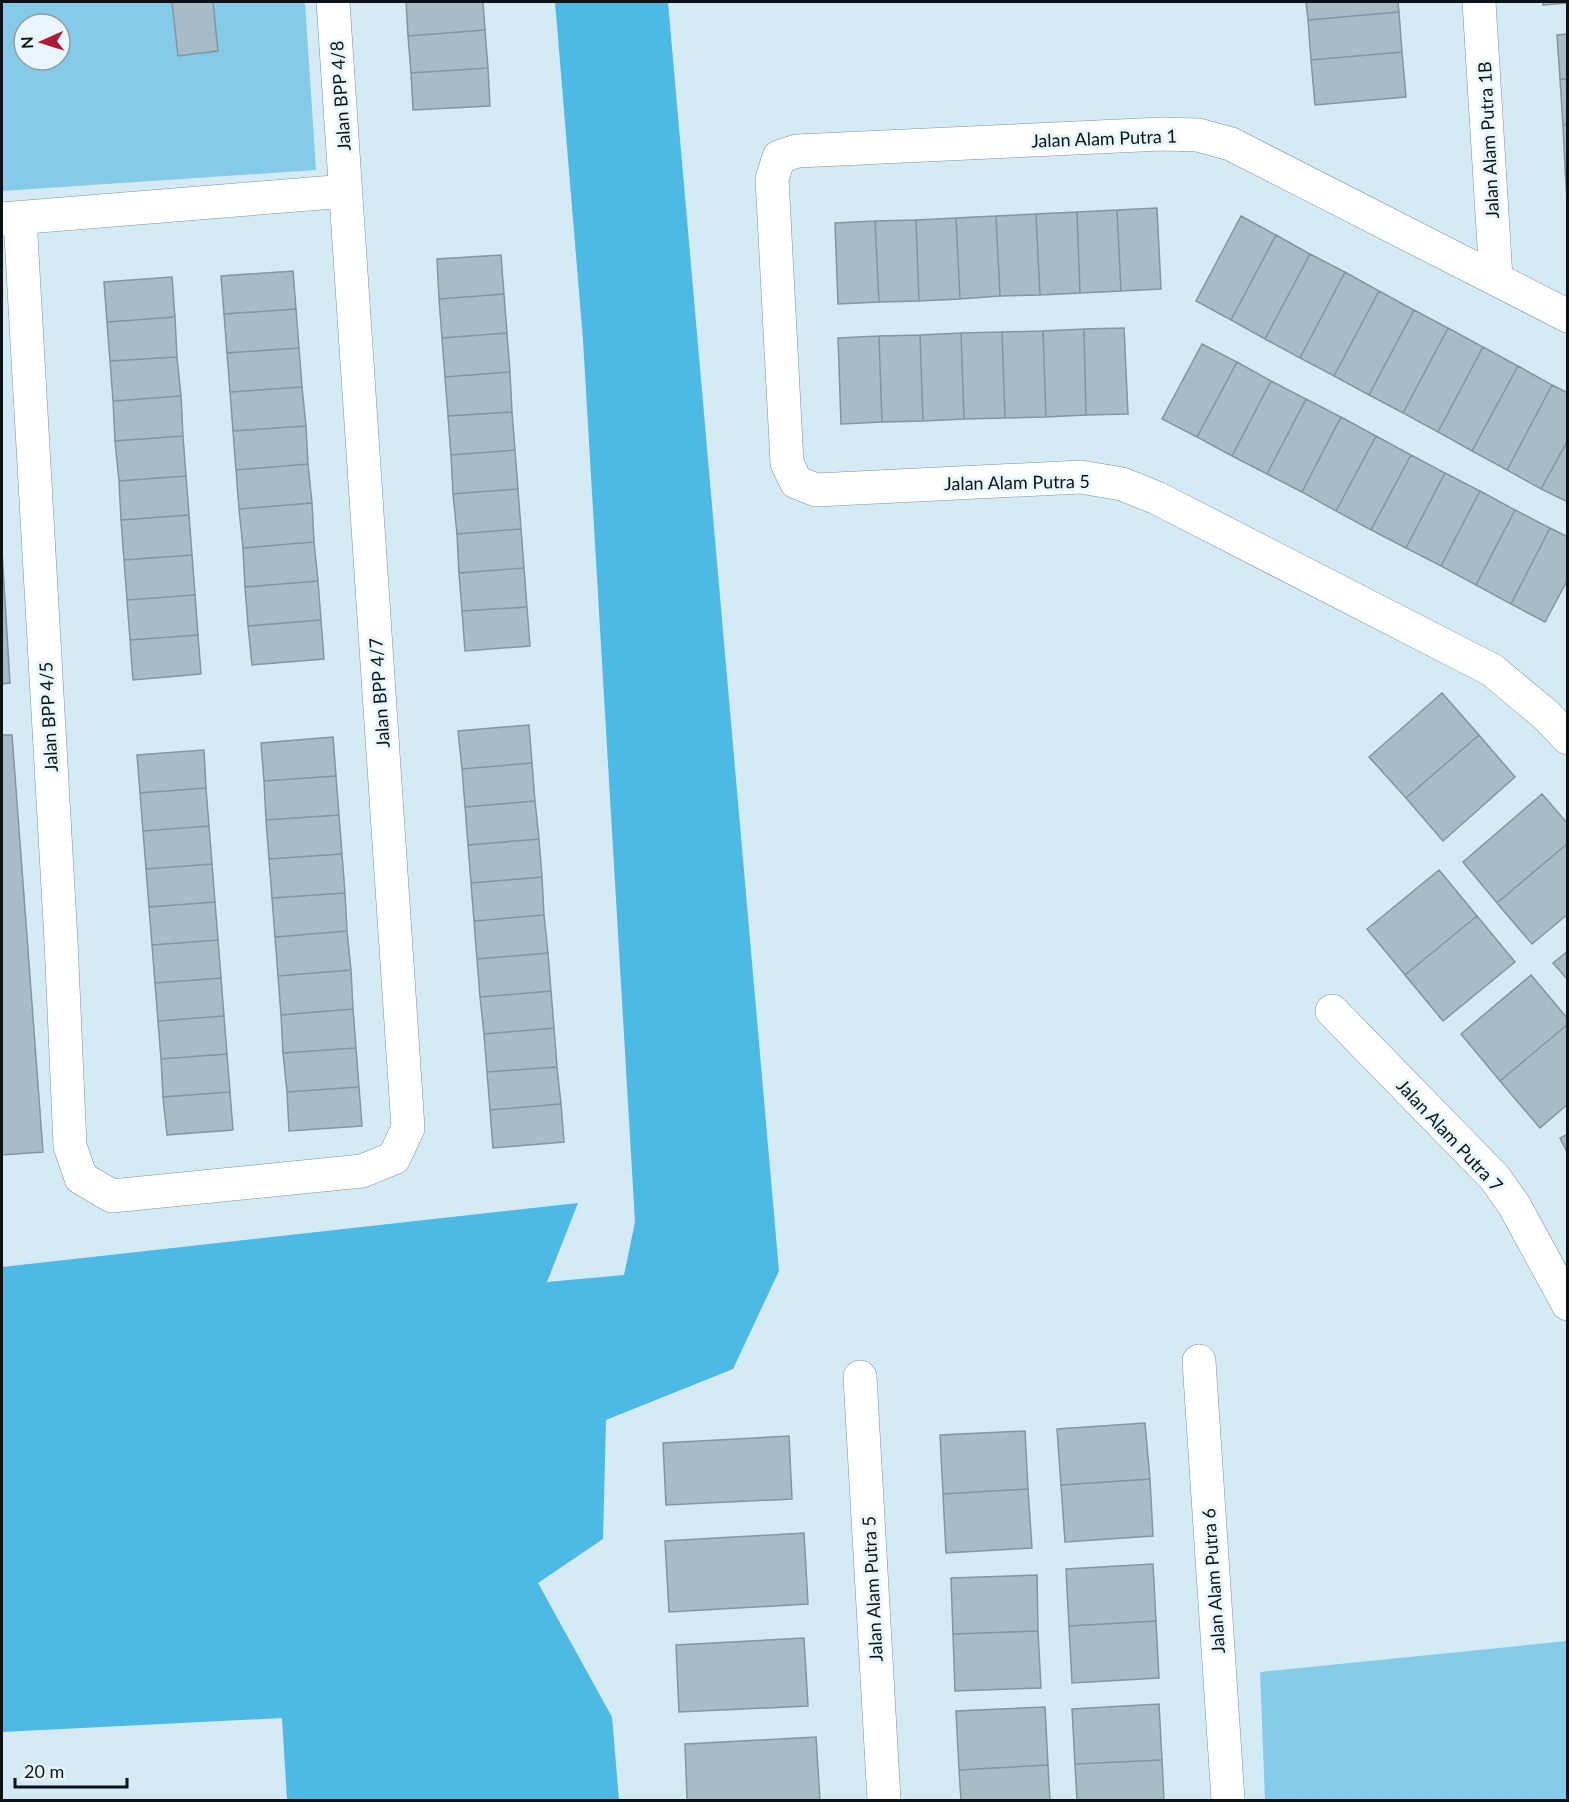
<svg xmlns="http://www.w3.org/2000/svg" width="1569" height="1802" font-family="Lato,sans-serif">
	<style>
		.green { fill: #85cbe9; fill-rule: evenodd }
		.forest { fill: #4dbae5 }
		.building { fill: #a6bcc7; stroke: #8196a0; stroke-width: 1.5 }
		.lines { fill: none; stroke-linecap: round; stroke-linejoin: round }
		.minor-casing { stroke: #7c919b; stroke-width: 34 }
		.minor { stroke: #fff; stroke-width: 33 }
		.labels { text-anchor: middle; dominant-baseline: central; stroke-width: 6; stroke-linejoin: round; paint-order: stroke }
		.street-label { font-size: 18px; fill: #0b1316; stroke: #e9f7fd }
	</style>
	<rect width="100%" height="100%" fill="#d4ebf6"/>
	<path class="green" d="M2,2H305L316,170L2,191ZM24,24H60V60H24Z
		M1567,1641V1800H1265L1260,1672Z"/>
	<path class="forest" d="M555,2H668L779,1271L733,1369L606,1420L603,1539L538,1583L612,1717L619,1800H287L282,1718L2,1732V1267L578,1203L547,1282L624,1275L635,1222L583,340Z"/>
	<path class="building" d="M172,2H213L218,51L178,56Z
		M406,2H483L485,30L408,36Z
		M1306,2H1398L1399,12L1308,20Z
		M1543,2H1568V3L1543,5Z
		M1399,12L1402,52L1311,60L1308,20Z
		M485,30L488,68L411,73L408,36Z
		M1568,34V79H1560L1557,35Z
		M1402,52L1406,97L1315,105L1311,60Z
		M488,68L490,106L413,110L411,73Z
		M1560,79H1568V124L1563,125Z
		M1568,124V169H1565L1563,125Z
		M1565,169H1568V212Z
		M1157,208L1161,289L1121,291L1117,210Z
		M1117,210L1121,291L1080,293L1077,212Z
		M1077,212L1080,293L1040,295L1036,214Z
		M1036,214L1040,295L1000,296L996,216Z
		M996,216L1000,296L960,299L956,218Z
		M1241,216L1276,235L1231,320L1196,301Z
		M956,218L960,299L919,301L916,220Z
		M916,220L919,301L879,302L875,221Z
		M875,221L879,302L838,304L835,223Z
		M1276,235L1310,254L1265,339L1231,320Z
		M1310,254L1345,272L1300,358L1265,339Z
		M501,255L504,294L439,299L437,259Z
		M293,271L296,309L224,314L221,276Z
		M1345,272L1379,291L1334,376L1300,358Z
		M172,277L175,317L107,322L104,282Z
		M1379,291L1414,310L1369,395L1334,376Z
		M504,294L507,333L442,338L439,299Z
		M296,309L299,348L227,353L224,314Z
		M1414,310L1448,328L1403,413L1369,395Z
		M175,317L177,357L110,361L107,322Z
		M1124,328L1128,414L1086,415L1084,329Z
		M1448,328L1483,347L1438,432L1403,413Z
		M1084,329L1086,415L1046,417L1043,331Z
		M1043,331L1046,417L1005,418L1002,332Z
		M1002,332L1005,418L964,419L961,333Z
		M507,333L510,372L445,377L442,338Z
		M961,333L964,419L923,421L920,335Z
		M920,335L923,421L882,422L879,336Z
		M879,336L882,422L841,424L838,338Z
		M1202,344L1237,362L1197,437L1162,419Z
		M1483,347L1518,366L1472,451L1438,432Z
		M299,348L302,387L230,392L227,353Z
		M177,357L181,396L113,401L110,361Z
		M1237,362L1271,381L1232,456L1197,437Z
		M1518,366L1552,385L1507,470L1472,451Z
		M510,372L512,412L448,416L445,377Z
		M1271,381L1306,399L1267,474L1232,456Z
		M1552,385L1568,393V440L1541,489L1507,470Z
		M302,387L306,426L233,431L230,392Z
		M181,396L183,436L115,441L113,401Z
		M1306,399L1341,417L1302,492L1267,474Z
		M512,412L515,450L451,455L448,416Z
		M1341,417L1376,436L1336,511L1302,492Z
		M306,426L308,464L236,470L233,431Z
		M183,436L186,476L119,481L115,441Z
		M1376,436L1411,455L1371,530L1336,511Z
		M1568,440V502L1541,489Z
		M515,450L518,489L453,494L451,455Z
		M1411,455L1445,473L1406,548L1371,530Z
		M308,464L312,503L239,509L236,470Z
		M1445,473L1480,491L1441,566L1406,548Z
		M186,476L189,515L121,520L119,481Z
		M518,489L521,529L457,534L453,494Z
		M1480,491L1515,510L1476,585L1441,566Z
		M312,503L314,542L243,548L239,509Z
		M1515,510L1550,528L1511,604L1476,585Z
		M189,515L192,555L124,560L121,520Z
		M1550,528L1568,537V579L1545,622L1511,604Z
		M521,529L524,568L459,573L457,534Z
		M314,542L318,581L245,587L243,548Z
		M2,551L10,683L2,684Z
		M192,555L195,595L127,600L124,560Z
		M524,568L527,607L462,611L459,573Z
		M318,581L321,620L248,626L245,587Z
		M195,595L198,635L130,640L127,600Z
		M527,607L530,646L465,651L462,611Z
		M321,620L324,659L252,665L248,626Z
		M198,635L201,674L133,680L130,640Z
		M1442,693L1479,735L1406,798L1369,757Z
		M529,725L532,763L462,769L458,731Z
		M2,735H12L43,1152L2,1155Z
		M1479,735L1515,777L1443,841L1406,798Z
		M333,737L336,776L264,781L261,743Z
		M204,750L206,788L140,793L137,755Z
		M532,763L535,801L465,807L462,769Z
		M336,776L339,815L266,820L264,781Z
		M206,788L209,826L143,831L140,793Z
		M1542,794L1568,824V843L1497,903L1463,862Z
		M535,801L539,839L468,845L465,807Z
		M339,815L342,854L269,859L266,820Z
		M209,826L212,864L146,869L143,831Z
		M539,839L542,877L471,883L468,845Z
		M1568,843V914L1532,944L1497,903Z
		M342,854L345,893L272,898L269,859Z
		M212,864L215,902L149,907L146,869Z
		M1439,870L1477,916L1405,975L1367,929Z
		M542,877L544,915L474,921L471,883Z
		M345,893L347,931L275,937L272,898Z
		M215,902L218,940L152,945L149,907Z
		M544,915L548,953L477,959L474,921Z
		M1477,916L1515,962L1443,1021L1405,975Z
		M347,931L351,970L278,976L275,937Z
		M218,940L221,978L155,983L152,945Z
		M1568,951V980L1553,963Z
		M548,953L551,991L480,997L477,959Z
		M351,970L353,1009L281,1015L278,976Z
		M1531,975L1568,1019V1024L1500,1081L1461,1034Z
		M221,978L224,1016L158,1021L155,983Z
		M551,991L554,1028L484,1034L480,997Z
		M353,1009L356,1048L283,1053L281,1015Z
		M224,1016L227,1054L161,1059L158,1021Z
		M1568,1024V1104L1540,1128L1500,1081Z
		M554,1028L557,1067L487,1072L484,1034Z
		M356,1048L359,1087L287,1092L283,1053Z
		M227,1054L230,1092L163,1097L161,1059Z
		M557,1067L561,1104L490,1110L487,1072Z
		M359,1087L362,1126L289,1131L287,1092Z
		M230,1092L233,1130L167,1135L163,1097Z
		M561,1104L564,1142L493,1148L490,1110Z
		M1568,1134V1154L1560,1138Z
		M1145,1423L1150,1479L1061,1485L1057,1429Z
		M1025,1431L1028,1489L943,1494L940,1435Z
		M789,1436L792,1499L666,1505L663,1443Z
		M1150,1479L1153,1536L1065,1542L1061,1485Z
		M1028,1489L1032,1548L946,1553L943,1494Z
		M804,1533L808,1604L669,1612L665,1541Z
		M1153,1564L1156,1621L1069,1626L1066,1569Z
		M1037,1575L1038,1631L953,1634L951,1578Z
		M1156,1621L1159,1678L1072,1683L1069,1626Z
		M1038,1631L1041,1688L955,1691L953,1634Z
		M804,1638L808,1706L679,1712L676,1645Z
		M1159,1704L1162,1760L1075,1764L1072,1709Z
		M1045,1707L1048,1765L959,1770L956,1711Z
		M816,1737L820,1800H687L685,1744Z
		M1162,1760L1164,1800H1077L1075,1764Z
		M1048,1765L1050,1800H961L959,1770Z"/>
	<g class="lines">
		<defs>
			<path id="minor" d="M1479,2L1496,278
				M20,218L61,941L70,1146L81,1178L112,1196L362,1171L394,1158L408,1128L333,2
				M2,219L346,191
				M1568,316L1231,144L1198,135L1162,134L797,151L779,157L772,179L787,463L796,482L816,490L1081,477L1122,484L1157,498L1492,670L1547,716L1568,738
				M1332,1011L1495,1178L1514,1205L1568,1304
				M1199,1361L1228,1800
				M860,1377L884,1800"/>
		</defs>
		<use href="#minor" class="minor-casing"/>
		<use href="#minor" class="minor"/>
	</g>
	<g class="labels">
		<g class="street-label">
			<text transform="translate(340 96) rotate(-94)">Jalan BPP 4/8</text>
			<text transform="translate(1104 138) rotate(-2)">Jalan Alam Putra 1</text>
			<text transform="translate(1488 140) rotate(-93)">Jalan Alam Putra 1B</text>
			<text transform="translate(1017 482) rotate(-1)">Jalan Alam Putra 5</text>
			<text transform="translate(379 693) rotate(-94)">Jalan BPP 4/7</text>
			<text transform="translate(48 717) rotate(-93)">Jalan BPP 4/5</text>
			<text transform="translate(1450 1135) rotate(47)">Jalan Alam Putra 7</text>
			<text transform="translate(1213 1581) rotate(-94)">Jalan Alam Putra 6</text>
			<text transform="translate(872 1589) rotate(-93)">Jalan Alam Putra 5</text>
		</g>
	</g>
	<rect width="1569" height="1802" fill="none" stroke="#0b1316" stroke-width="6"/>
	<g transform="translate(42 42) rotate(267)"><circle r="28" fill="#e9f7fd" stroke="#909ca1" stroke-width="1.5"/>
	<path d="M0-4.5L10 22L0 15L-10 22Z" fill="#ae1a37"/>
	<text y="-9" font-size="16" font-weight="bold" text-anchor="middle" fill="#0b1316">N</text>
	</g>
	<path d="M15 1778v9h112v-9" fill="none" stroke="#0b1316" stroke-width="3"/>
	<text x="24" y="1778" font-size="18" fill="#0b1316" stroke="#e9f7fd" stroke-width="4.5" paint-order="stroke">20 m</text>
</svg>
